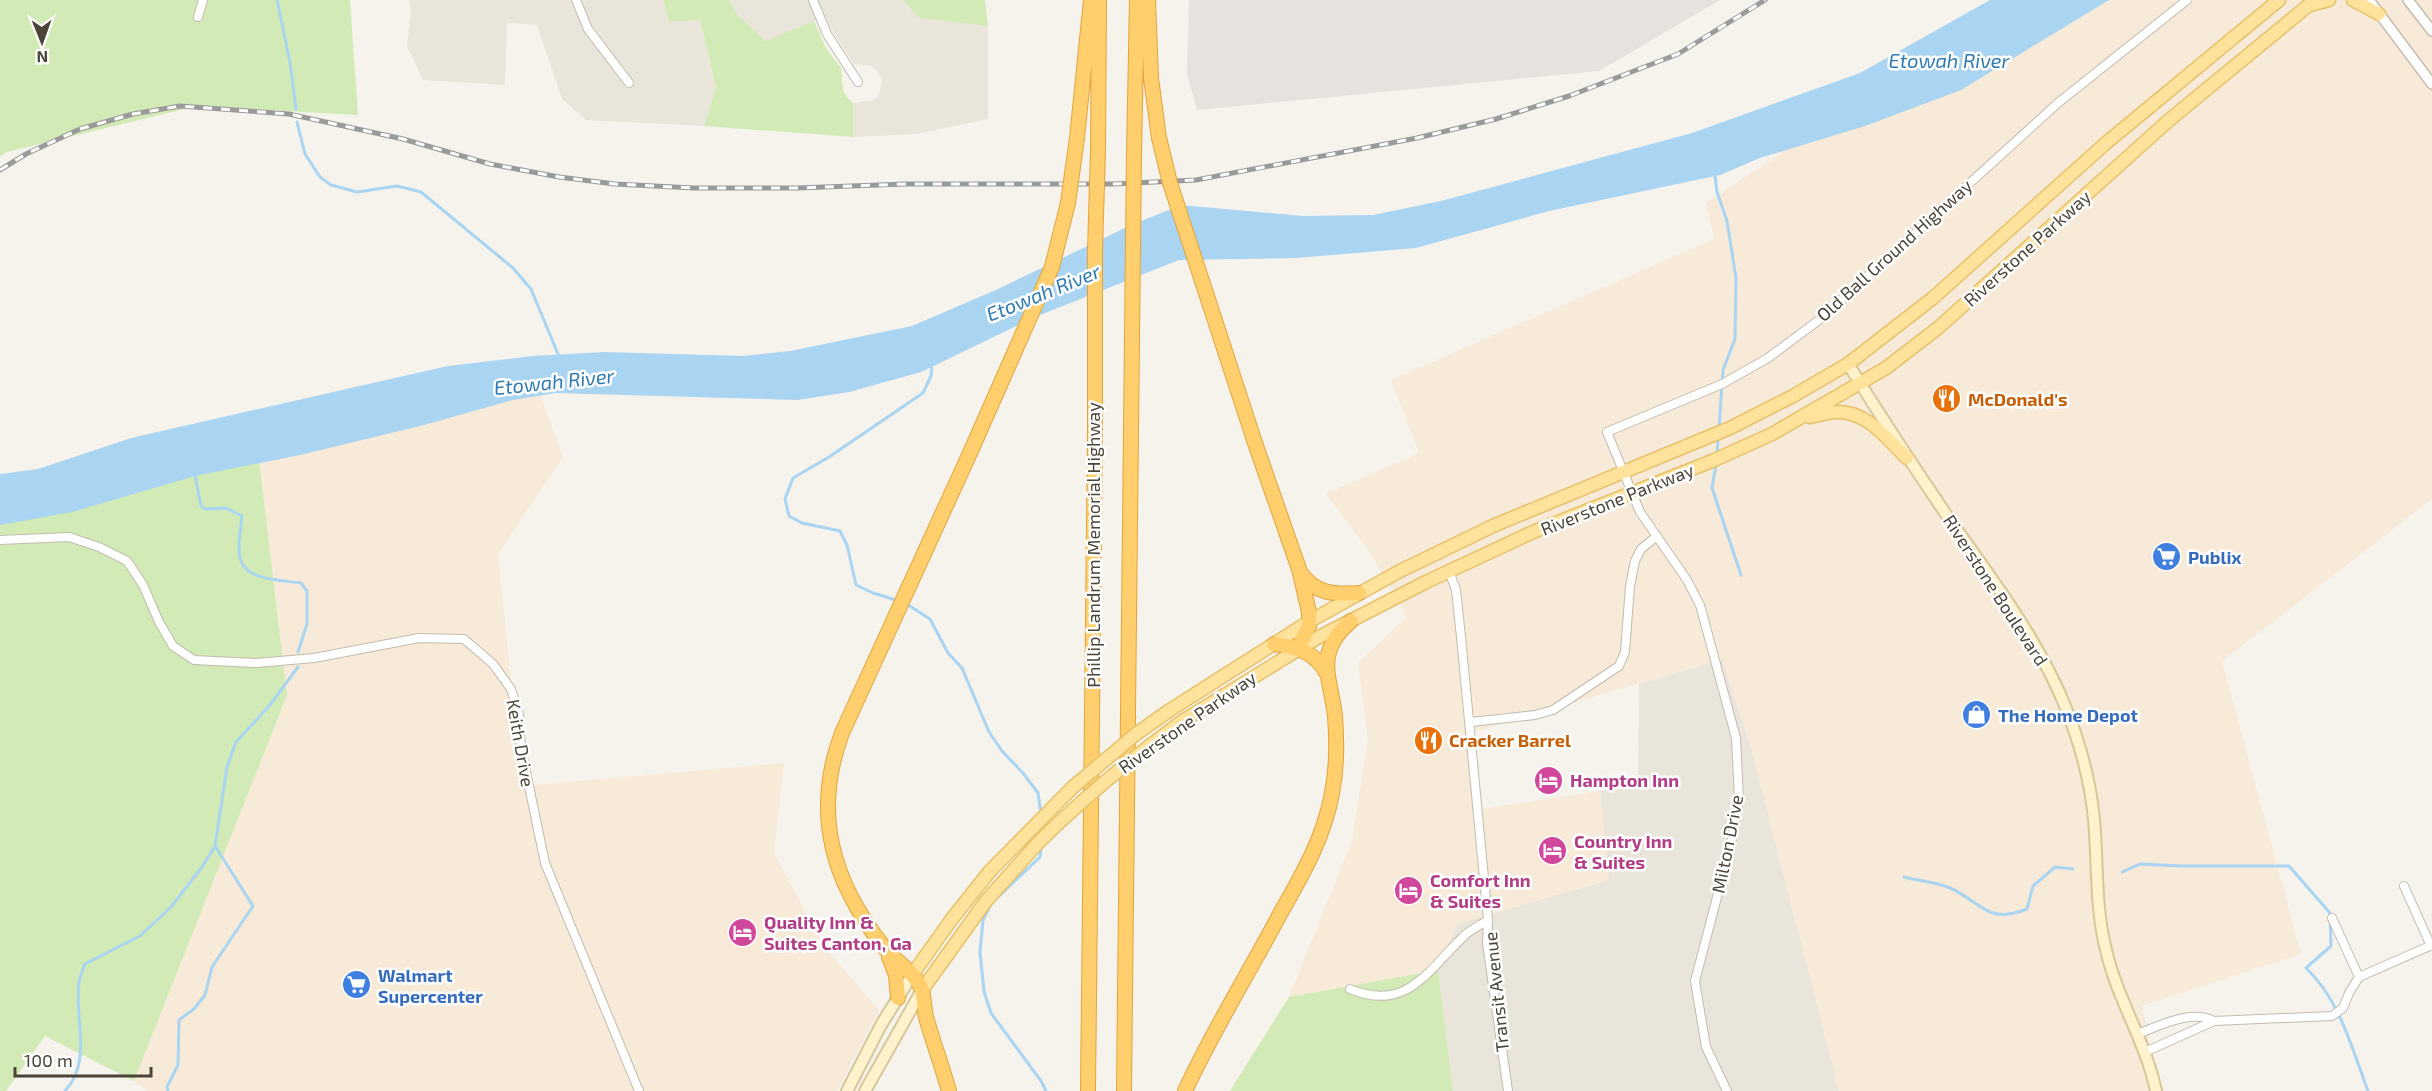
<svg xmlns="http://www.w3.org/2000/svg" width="2432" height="1091" font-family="'Exo 2',sans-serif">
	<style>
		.residential { fill: #eae5da }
		.commercial { fill: #f7ead8 }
		.industrial { fill: #e6e2dd }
		.green { fill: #d2eab5 }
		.water { fill: #a9d4f2 }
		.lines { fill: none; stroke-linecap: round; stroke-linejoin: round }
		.stream { stroke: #a9d4f2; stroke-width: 3 }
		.minor-casing { stroke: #c2bbae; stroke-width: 10 }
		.tertiary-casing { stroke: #c2bbae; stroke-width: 12 }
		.secondary-casing { stroke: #d6c79b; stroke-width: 14 }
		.primary-casing { stroke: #e6c16a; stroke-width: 15 }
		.motorway-casing { stroke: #e0a43c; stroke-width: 16 }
		.minor { stroke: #fff; stroke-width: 8 }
		.tertiary { stroke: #fff; stroke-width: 9 }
		.secondary { stroke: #fff3cd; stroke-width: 10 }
		.primary { stroke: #ffe39c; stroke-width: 12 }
		.motorway { stroke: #ffcf6e; stroke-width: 14 }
		.rail-casing { stroke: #9a9a9a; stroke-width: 5 }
		.rail { stroke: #fff; stroke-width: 3; stroke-dasharray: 9; stroke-linecap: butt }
		.primary-bridge-casing { stroke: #e6c16a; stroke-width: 15; stroke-linecap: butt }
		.motorway-bridge-casing { stroke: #e0a43c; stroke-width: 16; stroke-linecap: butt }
		.primary-bridge { stroke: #ffe39c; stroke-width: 12 }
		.motorway-bridge { stroke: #ffcf6e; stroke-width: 14 }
		.labels { text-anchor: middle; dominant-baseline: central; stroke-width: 5; stroke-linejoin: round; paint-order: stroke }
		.street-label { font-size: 18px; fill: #4b4439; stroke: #fff }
		.food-label { font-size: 18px; font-weight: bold; fill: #c56008; stroke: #fff; text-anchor: start }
		.shop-label { font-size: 18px; font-weight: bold; fill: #366cbe; stroke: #fff; text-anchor: start }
		.hotel-label { font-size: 18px; font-weight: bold; fill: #b23c85; stroke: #fff; text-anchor: start }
		.water-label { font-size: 20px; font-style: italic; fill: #2e7ab2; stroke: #fff }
	</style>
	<rect width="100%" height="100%" fill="#f6f3ec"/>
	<path class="residential" d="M409,0H663L669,22L700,20L716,87L704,126L586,120L562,99L537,25L507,23L505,85L423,80L407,46L411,11Z
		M729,0H903L919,18L988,26V119L916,134L853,137V103L874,100L879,95L882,80L878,72L872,66L854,64L833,32L826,17L766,41L738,16Z
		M1722,659L1750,743L1839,1091H1453L1438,970L1457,924L1608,880L1600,791L1638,786L1639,684Z"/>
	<path class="commercial" d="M2043,0H2432V499L2222,661L2301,954L2142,1006L2161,1091H1839L1750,743L1722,659L1474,732L1481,809L1600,791L1609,880L1457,924L1438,970L1289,997L1352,841L1368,739L1358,663L1407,617L1371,554L1326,494L1419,453L1391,380L1714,239L1706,203L1889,82Z
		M537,386L563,457L498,554L522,786L784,763L774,853L824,947L879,1010L837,1091H148L134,1081L287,695L258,451Z"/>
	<path class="industrial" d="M1189,0H1720L1599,71L1197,110L1187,74Z"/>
	<path class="green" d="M0,0H350L358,115L197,106L7,152L0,156Z
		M663,0H729L738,16L766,41L814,21L826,48L841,68L843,90L847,97L853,103V137L704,126L716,87L700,20L669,22Z
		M903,0H985L988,26L919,18Z
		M258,451L287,695L134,1081L45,1036L6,1091H0V498Z
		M1438,970L1453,1091H1230L1289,997Z"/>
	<path class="water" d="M1990,0H2109L1961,90L1865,126L1760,158L1720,175L1549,211L1416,248L1296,258L1179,260L1035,317L921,372L849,392L798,400L556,393L513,400L424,425L300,455L195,476L72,512L0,525V474L38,469L131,438L448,366L533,356L604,352L743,356L790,351L912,326L998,289L1129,226L1181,205L1303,216L1373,215L1441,201L1692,133L1860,73Z"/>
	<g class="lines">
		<path class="stream" d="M277,0L290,62L296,109
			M297,122L305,154L320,177L331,185L357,192L397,186L421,192L513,268L531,289L558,354
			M1715,176L1717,192L1727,221L1736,278L1735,339L1723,370L1719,428
			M1717,455L1718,437
			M1716,464L1712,488L1741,575
			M195,476L201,506L205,509L226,508L242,516C241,528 237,545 240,558C245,581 282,580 301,583L307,591V624L298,652
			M899,601L873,593L856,585L847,545L840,531L802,523L789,516L785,499L793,478L829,457L923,393L931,376L932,363
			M905,603L930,619L948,653L962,668L989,732L1002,751L1023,773L1038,793L1041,814
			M2122,872L2140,864L2181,866H2289L2330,913L2331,946L2306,968C2340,1000 2352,1049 2368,1091
			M1904,877C1918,881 1936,882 1950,888C1982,902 1986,925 2027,909L2033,886L2055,867L2073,869
			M998,897L1040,857L1041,847
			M991,904L983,920L980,952L984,992L991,1013L1041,1081L1046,1091
			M65,1091C93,1061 74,1018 79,982C80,976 83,970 85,964L140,936L171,907L202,867L215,846L227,767L236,742L270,705L298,667
			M168,1091L167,1087L178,1065L179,1020L194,1009L205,995L212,967L253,906L215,846"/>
		<defs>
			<path id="minor" d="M576,0L588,29L629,83
				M813,0L827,34L858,82
				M198,17L203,0
				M0,540L69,537L99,547L127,561L143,585L159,622L173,646L194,660L257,663L314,658L419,638L464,639L493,664L511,689L519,714L521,748L545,863L639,1091
				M1449,571L1456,590L1461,637L1488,920L1487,943L1508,1091
				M1471,722L1535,715L1553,710L1619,666L1625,652L1630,586L1635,561L1641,549L1657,536
				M2404,886L2431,946
				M2332,918L2359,977
				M1350,989C1407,1013 1428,970 1465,935C1471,929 1481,925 1488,920
				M2137,1034C2160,1026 2190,1009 2214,1021
				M2145,1052L2214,1021L2332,1016L2343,1008L2349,993L2359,977L2432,945
				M1727,1091L1706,1047L1695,981L1731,844L1739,800L1736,738L1700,605L1687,580L1640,512L1607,432L1722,384L1768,358L1819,320L2058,103L2187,0"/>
			<path id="tertiary" d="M2369,0L2432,84
				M2408,0L2432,31"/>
			<path id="secondary" d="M1848,364C1881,417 1915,469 1950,520C1991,578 2035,635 2063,701C2079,739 2090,778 2094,819C2098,863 2095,907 2106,950C2117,999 2146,1042 2156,1091
				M847,1091L881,1025L912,975
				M865,1091L922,990"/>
			<path id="primary" d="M2353,0L2379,14
				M2310,5L2329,0
				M1810,417C1819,415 1829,412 1838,412C1868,412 1887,439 1907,458
				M1170,710L1310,621L1400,571L1495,525L1730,428L1793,396L1848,364L1933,298L2106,143L2279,0
				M1181,722L1317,638L1428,581L1533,532L1712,461L1772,434L1886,368L1938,328L2168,121L2315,0
				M912,975L951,920L990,871L1073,787
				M922,990L986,901L1037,844"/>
			<path id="motorway" d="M1148,0L1151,78L1159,138
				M1077,138L1091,0
				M1098,151L1099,0
				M1134,154L1137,0
				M1255,443L1299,569L1309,612V626L1298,648
				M1300,572C1315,594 1334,595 1359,593
				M1274,644C1298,647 1315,652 1327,674
				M889,957L896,975L898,998
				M949,1091C942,1066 933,1042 926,1017C924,1008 924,998 922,990C915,971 894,961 883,946C832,881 812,813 842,733L970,453
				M1088,1091L1095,431
				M1124,1091L1131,430
				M1185,1091C1213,1030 1249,973 1280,914C1302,875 1324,838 1332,793C1337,768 1337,742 1335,716C1330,676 1314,652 1351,621"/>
		</defs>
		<use href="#minor" class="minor-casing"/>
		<use href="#tertiary" class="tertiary-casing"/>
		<use href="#secondary" class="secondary-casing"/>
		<use href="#primary" class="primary-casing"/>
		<use href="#motorway" class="motorway-casing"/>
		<use href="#minor" class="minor"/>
		<use href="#tertiary" class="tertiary"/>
		<use href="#secondary" class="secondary"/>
		<use href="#primary" class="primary"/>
		<use href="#motorway" class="motorway"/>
		<defs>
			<path id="rail" d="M0,170L26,154L80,129L133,114L180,106L289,114L403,139L490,164L559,177L615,184L694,188H797L905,184H1113L1196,180L1417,138L1496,119L1569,96L1678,54L1765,0"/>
		</defs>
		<use href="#rail" class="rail-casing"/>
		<use href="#rail" class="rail"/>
		<defs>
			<path id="primary-bridge" d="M1073,787L1136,734L1170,710
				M1037,844C1084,797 1128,761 1181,722"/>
			<path id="motorway-bridge" d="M1159,138L1170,183L1255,443
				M1131,430L1134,154
				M1095,431V250L1098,151
				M970,453L1052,267L1068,203L1077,138"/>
		</defs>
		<use href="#primary-bridge" class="primary-bridge-casing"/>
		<use href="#motorway-bridge" class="motorway-bridge-casing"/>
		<use href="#primary-bridge" class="primary-bridge"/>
		<use href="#motorway-bridge" class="motorway-bridge"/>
	</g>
	<defs>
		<symbol id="restaurant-disc" viewBox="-11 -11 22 22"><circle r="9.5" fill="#e8710a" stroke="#fff"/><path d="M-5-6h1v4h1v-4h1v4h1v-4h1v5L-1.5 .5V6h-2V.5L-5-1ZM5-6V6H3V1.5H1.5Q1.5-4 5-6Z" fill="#fff"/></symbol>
		<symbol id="supermarket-disc" viewBox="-11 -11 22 22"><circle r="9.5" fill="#3f7fe0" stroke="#fff"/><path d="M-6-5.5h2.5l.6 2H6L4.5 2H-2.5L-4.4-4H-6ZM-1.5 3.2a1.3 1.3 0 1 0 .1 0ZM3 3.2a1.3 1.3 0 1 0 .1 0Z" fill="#fff"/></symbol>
		<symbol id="shop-disc" viewBox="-11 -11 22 22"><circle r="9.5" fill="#3f7fe0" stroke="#fff"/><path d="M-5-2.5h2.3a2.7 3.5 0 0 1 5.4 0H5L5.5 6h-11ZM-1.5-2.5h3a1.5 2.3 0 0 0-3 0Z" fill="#fff"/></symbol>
		<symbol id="hotel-disc" viewBox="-11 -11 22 22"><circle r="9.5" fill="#d1479c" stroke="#fff"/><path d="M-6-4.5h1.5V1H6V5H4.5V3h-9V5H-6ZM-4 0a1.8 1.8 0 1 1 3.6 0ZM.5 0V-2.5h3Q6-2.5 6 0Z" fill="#fff"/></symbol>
	</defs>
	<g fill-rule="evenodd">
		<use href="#restaurant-disc" x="1930" y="382" width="33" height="33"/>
		<use href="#supermarket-disc" x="2150" y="540" width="33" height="33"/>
		<use href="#shop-disc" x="1960" y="698" width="33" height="33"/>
		<use href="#restaurant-disc" x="1412" y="724" width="33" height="33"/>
		<use href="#hotel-disc" x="1532" y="764" width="33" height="33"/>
		<use href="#hotel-disc" x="1536" y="834" width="33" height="33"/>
		<use href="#hotel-disc" x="1392" y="874" width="33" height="33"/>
		<use href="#hotel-disc" x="726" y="916" width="33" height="33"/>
		<use href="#supermarket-disc" x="340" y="968" width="33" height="33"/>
	</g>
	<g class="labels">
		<g class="street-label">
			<text transform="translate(2027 248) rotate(-42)">Riverstone Parkway</text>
			<text transform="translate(1894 250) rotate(-42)">Old Ball Ground Highway</text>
			<text transform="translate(1617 499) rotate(-22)">Riverstone Parkway</text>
			<text transform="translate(1093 545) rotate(-90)">Phillip Landrum Memorial Highway</text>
			<text transform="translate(1996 590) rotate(57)">Riverstone Boulevard</text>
			<text transform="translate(1187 722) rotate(-35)">Riverstone Parkway</text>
			<text transform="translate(521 743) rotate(80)">Keith Drive</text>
			<text transform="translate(1727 844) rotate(-79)">Milton Drive</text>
			<text transform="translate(1496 992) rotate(-96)">Transit Avenue</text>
		</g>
		<g class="food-label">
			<text x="1968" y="399">McDonald's</text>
			<text x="1449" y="740">Cracker Barrel</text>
		</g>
		<g class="shop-label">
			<text x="2188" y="557">Publix</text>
			<text x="1998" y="715">The Home Depot</text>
			<text x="378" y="975">Walmart<tspan x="378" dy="21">Supercenter</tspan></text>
		</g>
		<g class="hotel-label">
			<text x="1570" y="780">Hampton Inn</text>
			<text x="1574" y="841">Country Inn<tspan x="1574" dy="21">&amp; Suites</tspan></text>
			<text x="1430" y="880">Comfort Inn<tspan x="1430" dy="21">&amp; Suites</tspan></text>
			<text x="764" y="922">Quality Inn &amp;<tspan x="764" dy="21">Suites Canton, Ga</tspan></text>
		</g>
		<g class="water-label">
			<text x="1949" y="60">Etowah River</text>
			<text transform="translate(1043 292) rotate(-22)">Etowah River</text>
			<text transform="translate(554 381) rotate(-6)">Etowah River</text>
		</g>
	</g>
	<g transform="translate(42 42) rotate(179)" stroke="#ffffff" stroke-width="4.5" paint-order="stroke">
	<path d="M0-4.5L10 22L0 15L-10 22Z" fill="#4b4439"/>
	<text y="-9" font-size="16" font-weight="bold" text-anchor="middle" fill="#4b4439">N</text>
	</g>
	<path d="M15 1067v9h136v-9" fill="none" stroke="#4b4439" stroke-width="3"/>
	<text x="24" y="1067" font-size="18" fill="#4b4439" stroke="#ffffff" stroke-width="4.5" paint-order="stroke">100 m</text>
</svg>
